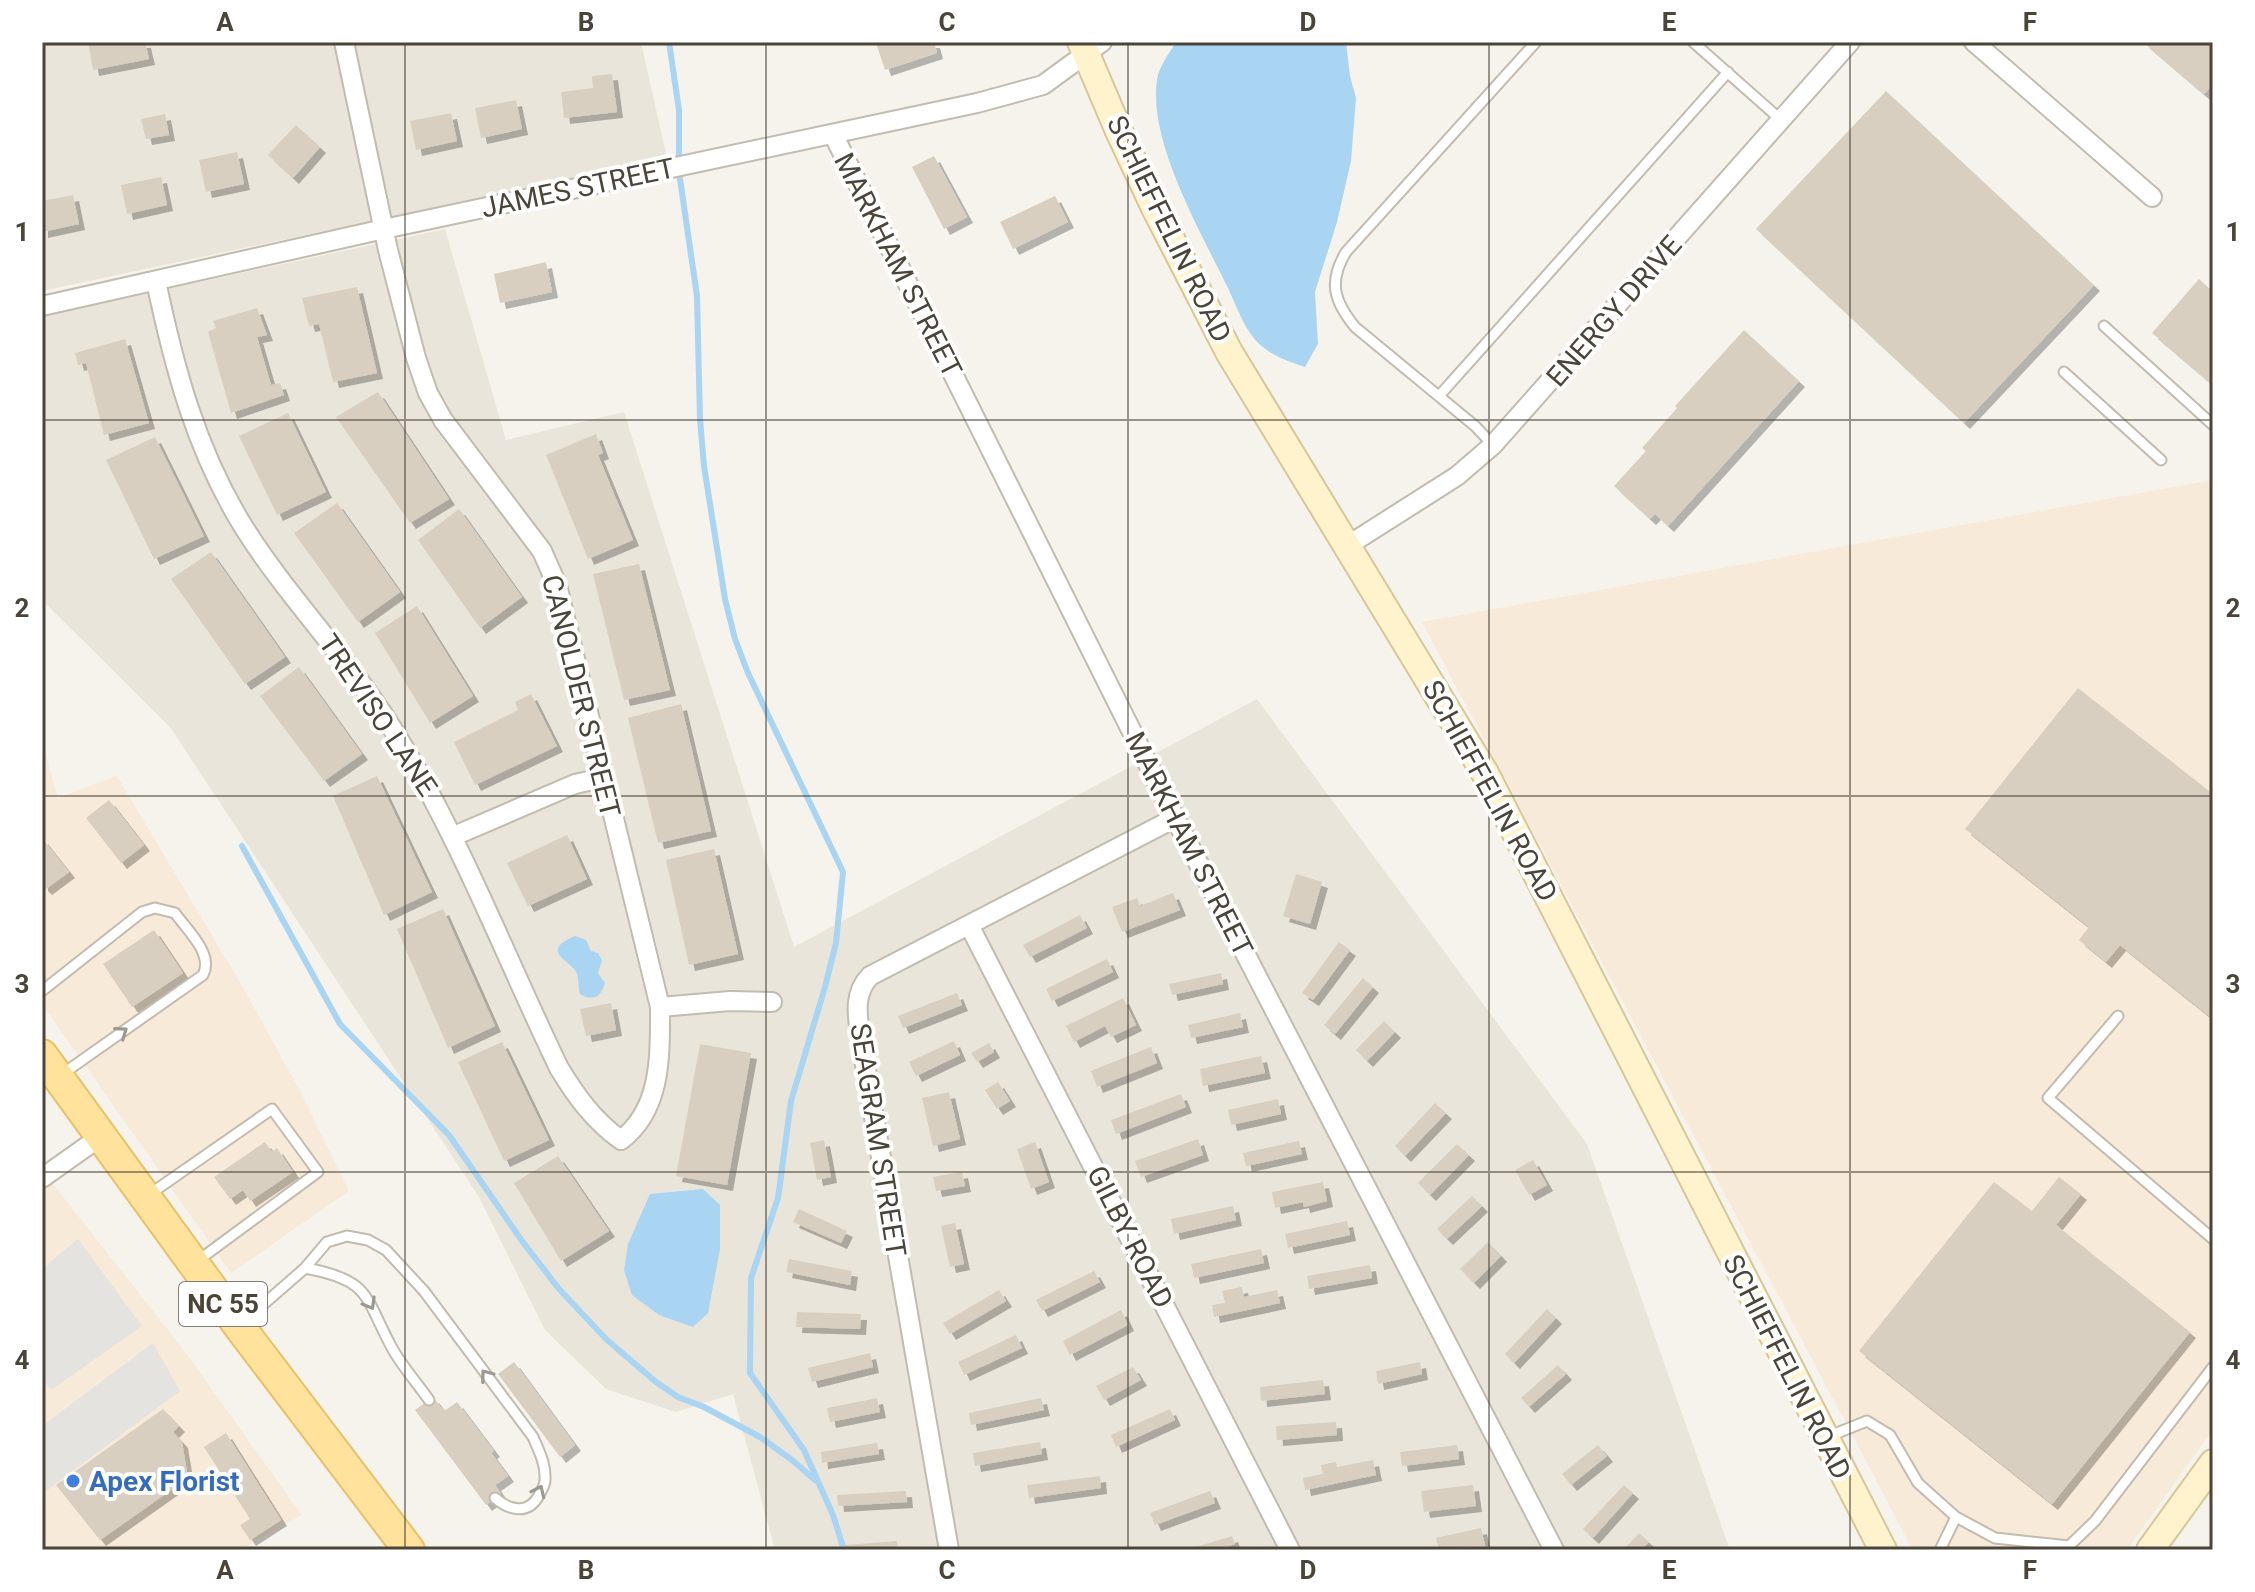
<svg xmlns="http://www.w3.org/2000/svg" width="2255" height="1592" font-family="Roboto,sans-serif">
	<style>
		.residential { fill: #eae5da }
		.commercial { fill: #f7ead8 }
		.parking { fill: #e5e3e0 }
		.water { fill: #a9d4f2 }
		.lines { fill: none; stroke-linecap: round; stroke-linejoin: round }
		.stream { stroke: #a9d4f2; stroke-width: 6 }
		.building { fill: #d8cfc1; filter: url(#shadow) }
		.lane-casing { stroke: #c2bbae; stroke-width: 13 }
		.street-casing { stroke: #c2bbae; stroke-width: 22 }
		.secondary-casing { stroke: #d6c79b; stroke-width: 30 }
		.primary-casing { stroke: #e6c16a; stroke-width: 34 }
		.lane { stroke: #fff; stroke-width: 9 }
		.street { stroke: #fff; stroke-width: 18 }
		.secondary { stroke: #fff3cd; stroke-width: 26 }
		.primary { stroke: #ffe39c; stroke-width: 30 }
		.oneway { stroke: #9c9892 }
		.grid { fill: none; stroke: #4b4439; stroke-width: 2; stroke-opacity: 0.55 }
		.shop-dot { fill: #3f7fe0; stroke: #fff; stroke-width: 3 }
		.labels { text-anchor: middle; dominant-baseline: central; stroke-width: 8; stroke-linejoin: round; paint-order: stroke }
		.shield { fill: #fff; stroke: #817c74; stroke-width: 2 }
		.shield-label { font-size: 26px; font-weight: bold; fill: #4b4439 }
		.street-label { font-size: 28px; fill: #4b4439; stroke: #fff }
		.shop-label { font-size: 28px; font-weight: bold; fill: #366cbe; stroke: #fff; text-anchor: start }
		.neatline { fill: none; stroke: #4b4439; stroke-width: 3 }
		.grid-label { font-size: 26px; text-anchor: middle; font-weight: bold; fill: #4b4439 }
	</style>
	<defs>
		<filter id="shadow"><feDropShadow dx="6" dy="6" stdDeviation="0" flood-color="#0004"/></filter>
	</defs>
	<rect width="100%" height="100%" fill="#f6f3ec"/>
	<path class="residential" d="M42,42H641L667,158L42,291Z
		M445,229L506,440L624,412L794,947L1257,699L1587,1144L1730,1550H775L733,1394L676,1412L606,1389L545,1330L479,1197L170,727L42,600V316Z"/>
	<path class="commercial" d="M2213,480V1429L2127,1550H1913L1422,622Z
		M42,742L58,798L117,776L245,991L301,1093L349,1191L231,1273L42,1004Z
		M42,1170L183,1349L302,1515L240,1550H42Z"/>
	<path class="parking" d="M78,1239L142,1326L51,1390L42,1378V1269Z
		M153,1343L180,1391L46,1491L42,1487V1426Z"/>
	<path class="water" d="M1176,42H1346L1350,76L1356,98L1351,161L1337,222L1315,292L1318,344L1305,367C1285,360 1266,354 1253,337C1241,322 1234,299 1225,282C1199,229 1148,140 1157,80C1159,66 1169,54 1176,42Z
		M575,936L586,940L591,951L598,953L602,960L598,973L605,983C601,997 593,1002 580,994C578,988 579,980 577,974C573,961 537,952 575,936Z
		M703,1189L720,1205V1249L708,1313L693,1327L659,1315L632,1295L624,1270L628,1244L650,1194Z"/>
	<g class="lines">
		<path class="stream" d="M669,42L679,110V172L697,296L700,419L704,466L725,599L735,639L748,673L843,872L836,943L825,987L791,1101L778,1198L751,1278L750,1373L804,1450L833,1515L844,1550
			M242,846L340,1024L449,1135L522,1241L559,1289L606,1339L656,1382L678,1397L704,1407L760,1437L792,1460L815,1480"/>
	</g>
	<path class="building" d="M88,42H145L149,59L93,70Z
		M880,42H934L937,53L885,70L876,43Z
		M2143,42H2213V84L2204,94Z
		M612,74L617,112L564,118L561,92L593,88L592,76Z
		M1886,91L2094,285L1964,423L1756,229Z
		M516,100L522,129L481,138L475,108Z
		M451,113L457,141L416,150L410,121Z
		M165,114L169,135L146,139L141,119Z
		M296,125L320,147L293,178L268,155Z
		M237,152L244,184L206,192L199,160Z
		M934,156L967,217L944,229L912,167Z
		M161,177L167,205L127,214L121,185Z
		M73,195L79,224L42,232V201Z
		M1055,196L1068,222L1013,249L1000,222Z
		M546,262L552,292L500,303L494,274Z
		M2199,279L2213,292V385L2152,333Z
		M357,287L377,373L333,382L319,324L309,326L302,298Z
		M257,308L267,335L257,337L271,385L280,383L284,395L231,413L208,332L216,328L213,321Z
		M1744,330L1799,381L1668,526L1655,514L1650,519L1614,486L1646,451L1642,448L1677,408L1675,406Z
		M125,339L149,423L104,435L86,363L78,365L75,353Z
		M378,392L449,499L410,523L336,417Z
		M288,413L326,492L277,515L239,436Z
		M596,434L603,453L598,455L633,540L588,559L546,455Z
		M155,437L204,536L154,559L106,460Z
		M337,503L400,592L358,622L294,533Z
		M459,509L522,597L480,628L418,540Z
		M211,552L285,657L245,684L171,579Z
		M639,564L670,690L624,700L593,574Z
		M417,606L473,696L430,723L375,633Z
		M299,667L362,754L324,781L260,696Z
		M2078,688L2213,794V1019L2120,945L2106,962L2079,940L2089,927L1965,829Z
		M531,694L557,746L475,785L454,742L518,710L515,702Z
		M681,704L711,831L658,843L628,718Z
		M377,776L432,892L384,915L333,796Z
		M109,800L144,845L121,863L86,818Z
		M567,835L587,879L528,906L507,863Z
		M42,838L69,872L46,889L42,885Z
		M714,849L738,954L689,965L666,860Z
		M1296,874L1322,882L1310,924L1283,916Z
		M1173,893L1180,910L1122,932L1112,907L1137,898L1140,906Z
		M443,909L495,1026L448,1048L397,929Z
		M1080,915L1087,928L1030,957L1023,945Z
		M154,930L183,973L132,1007L103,964Z
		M1339,942L1350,950L1313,1000L1302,993Z
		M1107,959L1113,972L1052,1001L1046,989Z
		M1221,973L1223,984L1172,995L1169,984Z
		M1363,978L1373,987L1335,1034L1324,1025Z
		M957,993L962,1005L903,1028L898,1016Z
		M1123,998L1136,1025L1111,1037L1105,1026L1074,1042L1066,1026Z
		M611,1003L616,1030L586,1036L580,1009Z
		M1240,1013L1243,1027L1191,1038L1188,1025Z
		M1384,1021L1395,1032L1367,1061L1356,1050Z
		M954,1041L960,1055L916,1076L909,1062Z
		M502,1042L549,1140L504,1161L458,1062Z
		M989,1043L994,1052L977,1062L971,1053Z
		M700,1044L751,1053L727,1185L676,1176Z
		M1151,1047L1157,1063L1097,1087L1091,1071Z
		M1261,1056L1265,1073L1203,1086L1200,1069Z
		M998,1082L1010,1101L997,1109L985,1090Z
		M949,1092L960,1139L933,1146L922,1098Z
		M1181,1094L1186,1107L1116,1134L1111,1120Z
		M1278,1099L1281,1114L1231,1125L1228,1110Z
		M1435,1103L1446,1113L1405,1156L1395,1146Z
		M1198,1139L1203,1155L1141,1177L1135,1161Z
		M824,1140L831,1177L817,1180L810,1143Z
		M1299,1141L1302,1154L1246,1166L1243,1153Z
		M265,1142L272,1152L277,1148L293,1172L250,1201L243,1190L230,1199L214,1177Z
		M1035,1142L1049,1182L1031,1189L1017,1149Z
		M1457,1144L1469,1155L1430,1195L1418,1183Z
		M558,1156L609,1231L561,1261L514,1183Z
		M1533,1160L1547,1185L1529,1195L1515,1170Z
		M962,1172L965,1186L936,1191L933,1177Z
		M2059,1177L2081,1194L2056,1225L2190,1332L2052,1504L1859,1351L1994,1182L2032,1211Z
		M1323,1182L1327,1201L1304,1207L1303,1202L1275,1208L1272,1192Z
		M1472,1196L1482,1206L1447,1239L1437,1229Z
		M1233,1206L1236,1220L1174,1234L1171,1219Z
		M799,1209L847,1231L841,1243L793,1222Z
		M1347,1221L1350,1235L1288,1248L1285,1234Z
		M955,1223L964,1264L950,1267L941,1226Z
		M1488,1242L1501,1256L1474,1283L1460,1269Z
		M1261,1249L1264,1263L1194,1278L1191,1264Z
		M789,1259L852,1271L850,1285L786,1272Z
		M1370,1265L1372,1278L1309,1289L1307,1276Z
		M1094,1271L1100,1282L1042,1311L1036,1300Z
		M1242,1287L1244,1297L1277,1290L1280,1303L1214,1317L1212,1305L1225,1303L1222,1291Z
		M999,1290L1006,1301L950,1334L943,1323Z
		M1547,1309L1556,1318L1514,1363L1505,1354Z
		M1121,1310L1128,1325L1070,1355L1063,1341Z
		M797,1312L861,1314L860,1329L796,1327Z
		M1016,1335L1022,1348L964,1375L958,1362Z
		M870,1353L873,1367L812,1382L808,1368Z
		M514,1362L575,1445L560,1457L498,1374Z
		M1420,1362L1422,1374L1378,1384L1376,1371Z
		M1558,1365L1566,1374L1529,1407L1521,1398Z
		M1133,1367L1141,1380L1104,1400L1096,1386Z
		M1323,1380L1325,1394L1261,1401L1260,1387Z
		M433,1397L444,1411L457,1402L494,1451L491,1453L508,1476L495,1485L501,1494L486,1505L415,1410Z
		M877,1398L880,1412L830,1422L827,1408Z
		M1041,1398L1044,1410L971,1425L969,1413Z
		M163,1409L179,1426L173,1432L182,1442L188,1478L100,1540L56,1485Z
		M1170,1409L1175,1420L1116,1447L1111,1435Z
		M1336,1422L1337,1435L1277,1440L1276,1426Z
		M226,1433L281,1520L250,1540L240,1525L250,1519L204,1447Z
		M1040,1442L1042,1454L975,1466L973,1453Z
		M877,1443L879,1454L822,1463L821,1452Z
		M1457,1445L1459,1459L1402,1466L1400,1452Z
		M1598,1445L1607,1456L1571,1485L1562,1474Z
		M1373,1460L1376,1475L1305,1490L1303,1478L1323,1474L1321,1465L1336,1462L1337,1467Z
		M1100,1476L1101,1488L1029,1498L1027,1485Z
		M1473,1485L1476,1506L1424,1512L1421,1491Z
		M1624,1485L1633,1493L1593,1538L1583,1529Z
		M906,1491L907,1502L838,1506L837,1495Z
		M1210,1491L1215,1503L1155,1525L1150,1513Z
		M1481,1528L1486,1550H1439L1436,1538Z
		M1639,1533L1649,1542L1641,1550H1623Z
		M1232,1536L1235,1544L1216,1550H1186Z
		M897,1541L898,1550H847L846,1545Z"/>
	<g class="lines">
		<defs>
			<path id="lane" d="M1693,42L1781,120
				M2104,326L2213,425
				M2064,372L2161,460
				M1439,396L1728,72
				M1493,445L1475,426L1355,327C1334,301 1328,282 1346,252L1536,42
				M42,991L142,912L155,908L175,913C187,930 214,954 203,975L61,1075
				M2118,1016L2048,1098L2213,1239
				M150,1194L272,1109L318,1172L196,1262
				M305,1268C371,1280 364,1296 392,1348C402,1366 417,1383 429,1400
				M242,1323L305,1268L327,1242L347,1236L368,1240L386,1250L424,1291L533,1437C539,1451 546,1464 545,1480C545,1486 541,1491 538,1497C527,1515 509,1510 495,1498
				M1827,1437L1867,1421L1890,1435L1918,1483L1956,1517L1995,1538L2069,1546L2095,1521L2213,1367
				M1940,1550L1956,1517"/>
			<path id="street" d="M1974,42L2152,197
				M833,134L1175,818L1554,1550
				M156,281C174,367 196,450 243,526C289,600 355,665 400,741C463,845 506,958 559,1068C576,1096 594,1121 621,1140C662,1109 660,1055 660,1007L557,585L542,551L443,420L428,393L416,358L388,250L344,42
				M42,306L384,229L977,103L1043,85L1102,42
				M1347,546L1457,476L1493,445L1850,42
				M454,836L575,784L602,778
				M969,925L1290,1550
				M660,1007L730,1001L772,1002
				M42,1178L100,1137
				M949,1550L861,1042C858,1018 852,995 870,976L1175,818"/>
			<path id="secondary" d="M1081,42L1118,129L1154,206L1229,352L1485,773L1883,1550
				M2150,1550L2213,1463"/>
			<path id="primary" d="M42,1055L239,1326L409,1550"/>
		</defs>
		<use href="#lane" class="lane-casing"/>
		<use href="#street" class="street-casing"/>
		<use href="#secondary" class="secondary-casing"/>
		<use href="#primary" class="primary-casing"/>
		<use href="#lane" class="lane"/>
		<use href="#street" class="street"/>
		<use href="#secondary" class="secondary"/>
		<use href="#primary" class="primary"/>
	</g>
	<defs><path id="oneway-chevron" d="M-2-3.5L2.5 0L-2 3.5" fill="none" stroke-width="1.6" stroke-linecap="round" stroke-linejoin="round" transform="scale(2)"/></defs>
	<g class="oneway">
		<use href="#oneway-chevron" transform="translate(122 1032) rotate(-35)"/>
		<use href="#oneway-chevron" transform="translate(370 1304) rotate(60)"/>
		<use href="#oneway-chevron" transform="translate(486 1375) rotate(-127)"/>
		<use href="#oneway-chevron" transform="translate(539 1491) rotate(-65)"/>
	</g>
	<path class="grid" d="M405,42V1550M766,42V1550M1128,42V1550M1489,42V1550M1850,42V1550M42,420H2213M42,796H2213M42,1172H2213"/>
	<circle class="shop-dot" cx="73" cy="1481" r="8"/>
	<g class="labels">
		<rect class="shield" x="179" y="1282" width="88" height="44" rx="6"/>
		<g class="shield-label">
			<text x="223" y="1304">NC 55</text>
		</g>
		<g class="street-label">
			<text transform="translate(578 188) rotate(-12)">JAMES STREET</text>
			<text transform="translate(1169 229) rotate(64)">SCHIEFFELIN ROAD</text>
			<text transform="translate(898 265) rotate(63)">MARKHAM STREET</text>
			<text transform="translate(1614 311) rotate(-49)">ENERGY DRIVE</text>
			<text transform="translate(581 696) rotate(76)">CANOLDER STREET</text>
			<text transform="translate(378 715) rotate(56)">TREVISO LANE</text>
			<text transform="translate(1490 791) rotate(61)">SCHIEFFELIN ROAD</text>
			<text transform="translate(1189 844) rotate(63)">MARKHAM STREET</text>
			<text transform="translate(878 1140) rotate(81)">SEAGRAM STREET</text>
			<text transform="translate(1130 1237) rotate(63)">GILBY ROAD</text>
			<text transform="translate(1787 1367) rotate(63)">SCHIEFFELIN ROAD</text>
		</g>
		<g class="shop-label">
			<text x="89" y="1481">Apex Florist</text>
		</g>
	</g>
	<rect width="2255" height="1592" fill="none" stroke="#ffffff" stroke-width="88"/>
	<rect x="44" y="44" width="2167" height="1504" class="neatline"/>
	<g class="grid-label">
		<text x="225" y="31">A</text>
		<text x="586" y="31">B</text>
		<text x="947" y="31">C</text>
		<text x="1308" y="31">D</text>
		<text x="1669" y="31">E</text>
		<text x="2030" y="31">F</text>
		<text x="22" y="241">1</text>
		<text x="2233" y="241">1</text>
		<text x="22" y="617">2</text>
		<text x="2233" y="617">2</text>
		<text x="22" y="993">3</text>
		<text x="2233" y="993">3</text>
		<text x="22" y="1369">4</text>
		<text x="2233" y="1369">4</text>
		<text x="225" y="1579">A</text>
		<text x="586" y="1579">B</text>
		<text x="947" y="1579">C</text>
		<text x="1308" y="1579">D</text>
		<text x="1669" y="1579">E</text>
		<text x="2030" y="1579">F</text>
	</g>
</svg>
